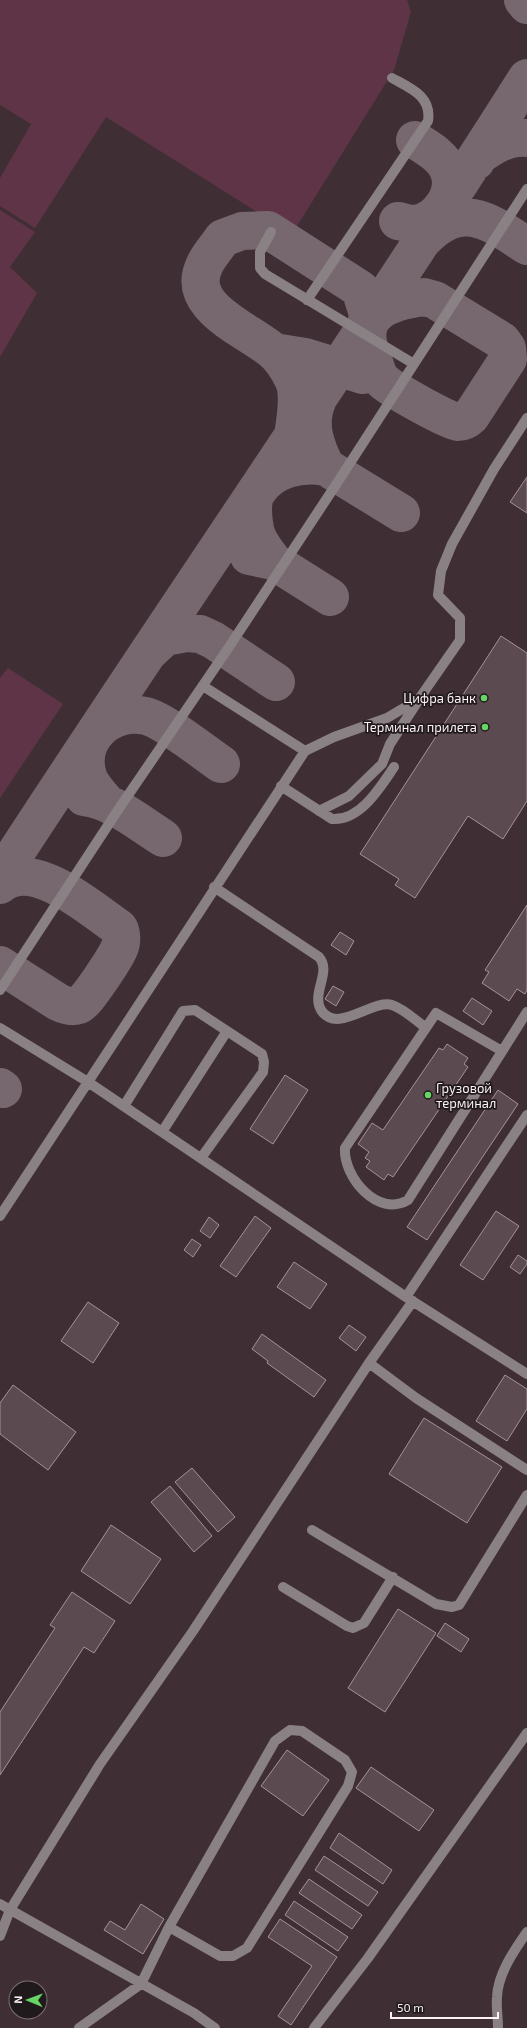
<svg xmlns="http://www.w3.org/2000/svg" width="527" height="2028" font-family="'Exo 2',sans-serif">
	<style>
		.green { fill: #603447 }
		.lines { fill: none; stroke-linecap: round; stroke-linejoin: round }
		.taxiway { stroke: #76686e; stroke-width: 38 }
		.building { fill: #5c4a51; stroke: #a59299 }
		.minor { stroke: #8a8184; stroke-width: 10 }
		.poi-dot { fill: #67d466; stroke: #211a1c; stroke-width: 1.5 }
		.labels { text-anchor: middle; dominant-baseline: central; stroke-width: 3.5; stroke-linejoin: round; paint-order: stroke }
		.poi-label { font-size: 13px; fill: #fcf1f5; stroke: #211a1c; text-anchor: end }
	</style>
	<rect width="100%" height="100%" fill="#3f2f35"/>
	<path class="green" d="M0,0H407L411,12L394,70L292,234L106,117L35,228L0,206V178L31,124L0,105Z
		M0,210L35,232L10,267L37,293L0,357Z
		M8,668L63,704L0,798V678Z"/>
	<g class="lines">
		<path class="taxiway" d="M523,0L527,5
			M476,161V158C491,147 507,136 527,138
			M398,221C403,222 408,224 413,224C437,223 457,194 449,172C444,157 428,148 415,140
			M223,238L242,231L268,230L360,289L368,314L366,327
			M222,239C217,247 209,255 205,264C183,308 250,330 274,352C281,358 289,370 293,379C301,395 295,419 293,437
			M424,239C462,200 489,221 527,246
			M424,297L435,300L502,341L507,348L508,359L471,416C467,420 464,422 458,422C448,421 391,389 383,381C377,376 375,363 372,356C355,313 388,302 424,297Z
			M274,352L305,357L363,375
			M318,399C307,423 315,445 326,467
			M249,556L273,561L330,597
			M273,561C266,551 257,541 255,529C253,519 251,500 257,492C272,469 301,462 326,467L401,513
			M148,653L165,637L186,633L200,634L213,640L276,682
			M84,797C112,800 139,823 163,838
			M107,803C101,796 93,788 89,779C75,741 109,708 146,716C163,720 205,753 221,764
			M0,877C174,609 356,348 527,78
			M0,885C33,856 92,910 119,928C122,934 122,943 119,949C115,958 86,1003 79,1005C71,1008 64,1005 58,1002L0,965
			M0,1087L3,1089"/>
	</g>
	<path class="building" d="M527,477V513L510,502Z
		M501,636L527,653V801L503,839L468,816L415,898L395,885L399,879L360,854Z
		M527,905V990L525,994L517,989L509,1001L482,983L489,972L485,970Z
		M340,932L354,941L346,955L331,945Z
		M333,986L344,992L336,1006L325,999Z
		M472,998L492,1011L483,1025L463,1011Z
		M447,1044L468,1058L464,1064L468,1067L393,1177L388,1174L384,1180L366,1167L370,1161L365,1158L369,1152L358,1144L372,1123L383,1130L439,1048L443,1050Z
		M285,1075L308,1090L273,1144L250,1129Z
		M498,1090L518,1104L427,1240L407,1227Z
		M496,1211L519,1226L483,1280L460,1265Z
		M255,1216L271,1228L236,1277L220,1266Z
		M209,1217L219,1225L210,1238L200,1231Z
		M192,1239L201,1245L193,1257L184,1250Z
		M518,1255L527,1261V1264L520,1274L510,1267Z
		M294,1262L327,1284L310,1309L277,1287Z
		M88,1302L119,1323L93,1363L61,1341Z
		M349,1325L366,1337L356,1351L339,1338Z
		M262,1334L326,1380L314,1397L267,1363L268,1361L252,1349Z
		M505,1375L527,1389V1409L507,1441L476,1421Z
		M13,1385L76,1432L48,1470L0,1434V1403Z
		M424,1418L502,1467L467,1523L389,1474Z
		M192,1468L235,1517L218,1532L175,1482Z
		M170,1486L212,1536L194,1552L151,1502Z
		M111,1525L161,1559L130,1604L81,1571Z
		M72,1592L115,1621L94,1653L84,1647L0,1775V1712L55,1628L50,1625Z
		M398,1609L436,1633L385,1712L348,1688Z
		M445,1623L469,1639L461,1652L437,1636Z
		M287,1750L329,1780L303,1816L261,1786Z
		M371,1767L434,1810L419,1831L356,1788Z
		M339,1833L392,1870L383,1884L330,1848Z
		M324,1856L378,1892L368,1906L315,1870Z
		M309,1879L362,1915L352,1929L299,1893Z
		M294,1901L348,1937L338,1951L285,1915Z
		M141,1904L164,1919L143,1954L104,1930L110,1921L125,1930Z
		M280,1919L337,1957L291,2025L278,2016L312,1966L268,1937Z"/>
	<g class="lines">
		<path class="minor" d="M271,232L260,252V268L265,274L414,364
			M307,300L428,121C432,96 410,88 392,78
			M203,686L305,751
			M281,786L332,819C360,821 380,788 394,767
			M319,811L349,796L382,764L390,744L418,701
			M214,887L319,957C332,972 311,993 321,1010C337,1035 372,999 392,1005C404,1009 415,1020 425,1027
			M0,990L118,810L227,650L341,477L527,189
			M0,1028L88,1082L0,1216
			M502,1051L436,1013L345,1148C343,1177 378,1218 408,1200L527,1012
			M124,1106L183,1011L195,1010L262,1054L264,1062L263,1072L201,1158
			M527,1115L406,1297L527,1374
			M162,1132L227,1031
			M406,1297L88,1082L305,751L334,737L387,718L419,699L460,640V618L438,595L441,571L452,544L494,469L527,418
			M369,1363L416,1398L527,1470
			M312,1530L436,1604L452,1607L459,1605L527,1495
			M283,1587L347,1626L353,1628L364,1623L393,1577
			M0,1904L194,2013L215,2028
			M0,1936L10,1910L100,1764L193,1631L369,1363L413,1301
			M79,2028L141,1984L169,1927L275,1741L290,1730L302,1731L345,1760L352,1772L348,1786L247,1948L233,1956H220L169,1927
			M314,2028L368,1958L527,1733
			M498,2028C498,2017 496,2007 497,1997C498,1973 514,1951 527,1932"/>
	</g>
	<g class="poi-dot">
		<circle cx="484" cy="698" r="4"/>
		<circle cx="485" cy="727" r="4"/>
		<circle cx="428" cy="1095" r="4"/>
	</g>
	<g class="labels">
		<g class="poi-label">
			<text x="476" y="698">Цифра банк</text>
			<text x="477" y="727">Терминал прилета</text>
			<text x="436" y="1088" text-anchor="start">Грузовой<tspan x="436" dy="15">терминал</tspan></text>
		</g>
	</g>
	<g transform="translate(28 2000) rotate(271)"><circle r="19" fill="#211a1c" stroke="#797073"/>
	<path d="M0-3L7 15L0 10L-7 15Z" fill="#67d466"/>
	<text y="-6" font-size="11" font-weight="bold" text-anchor="middle" fill="#fcf1f5">N</text>
	</g>
	<path d="M391 2012v6h107v-6" fill="none" stroke="#fcf1f5" stroke-width="2"/>
	<text x="397" y="2012" font-size="12" fill="#fcf1f5" stroke="#211a1c" stroke-width="3" paint-order="stroke">50 m</text>
</svg>
